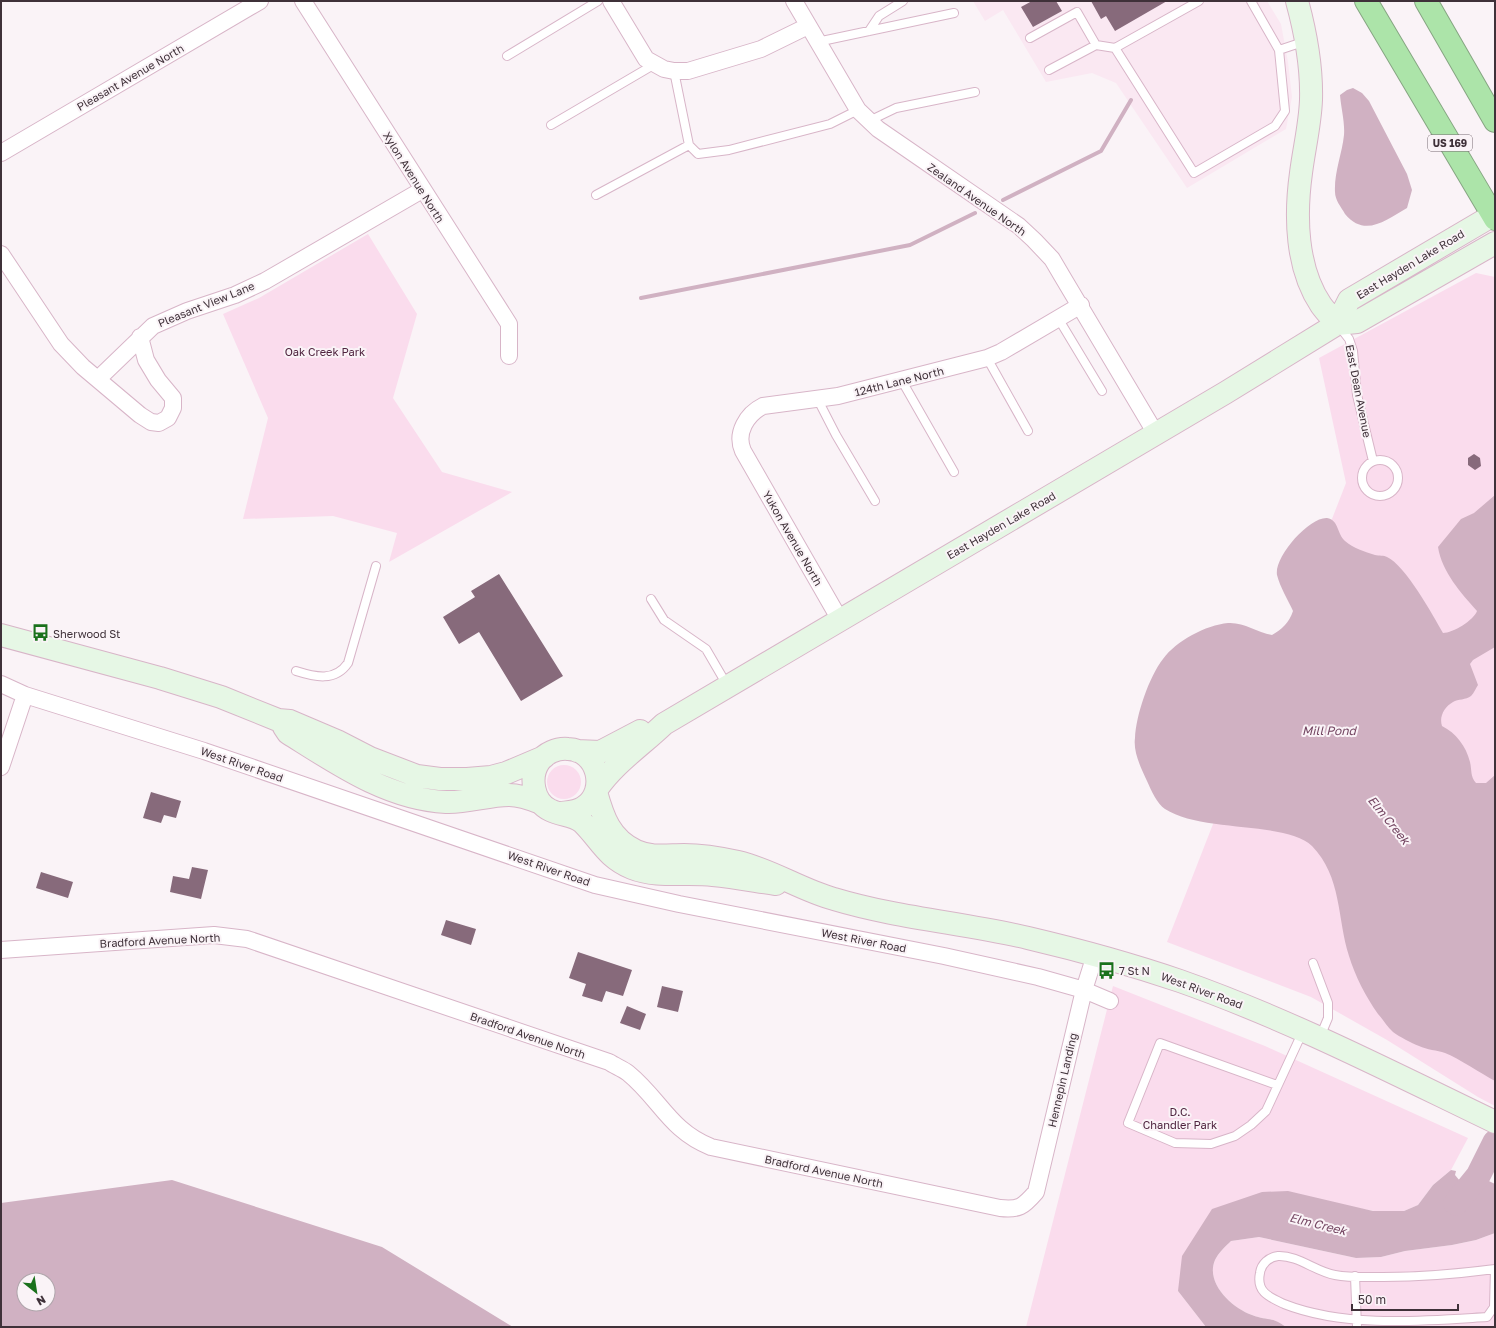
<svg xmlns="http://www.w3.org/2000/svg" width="1496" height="1328" font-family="'Golos Text',sans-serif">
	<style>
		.built { fill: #fae8f2 }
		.green { fill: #fadced }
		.water { fill: #d0b1c2; fill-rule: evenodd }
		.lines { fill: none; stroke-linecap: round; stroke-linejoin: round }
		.stream { stroke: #d0b1c2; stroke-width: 4 }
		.river { stroke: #d0b1c2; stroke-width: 25 }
		.building { fill: #876a7b }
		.lane-casing { stroke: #d8b5c8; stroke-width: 10 }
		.street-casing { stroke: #d8b5c8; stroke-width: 18 }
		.secondary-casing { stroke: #d8b5c8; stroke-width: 24 }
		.highway-casing { stroke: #86a582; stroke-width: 24 }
		.lane { stroke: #fff; stroke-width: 8 }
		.street { stroke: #fff; stroke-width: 16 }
		.secondary { stroke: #e6f7e5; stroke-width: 22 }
		.highway { stroke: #ace4a9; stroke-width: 22 }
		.labels { text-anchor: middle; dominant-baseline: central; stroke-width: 4; stroke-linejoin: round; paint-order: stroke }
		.shield { fill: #faf3f7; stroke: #776b72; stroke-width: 1 }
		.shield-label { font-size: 10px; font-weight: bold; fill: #3f3139 }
		.street-label { font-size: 11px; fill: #3f3139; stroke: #faf3f7 }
		.park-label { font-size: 11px; fill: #4f243f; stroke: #faf3f7 }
		.poi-label { font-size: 11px; fill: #3f3139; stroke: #faf3f7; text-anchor: start }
		.water-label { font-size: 12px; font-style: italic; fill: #734561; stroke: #faf3f7 }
	</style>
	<rect width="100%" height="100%" fill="#faf3f7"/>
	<path class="built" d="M973,1H1267L1281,24L1288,62L1292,97L1286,129L1187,188L1116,83L1092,73L1046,82L1003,10L985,21Z"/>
	<path class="green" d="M368,234L417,314L393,398L442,472L512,492L389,562L397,533L333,516L243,519L268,418L223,314L259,298Z
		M1476,273L1495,277V1106L1478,1097L1387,1040L1311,997L1167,942L1346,483L1319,358Z
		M547 782a17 17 0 1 1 34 0a17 17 0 1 1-34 0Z
		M1113,986L1265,1046L1468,1138L1451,1170L1433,1185L1418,1205L1404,1211H1374L1262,1192L1178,1291L1206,1327H1026Z
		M1495,1233V1327H1286C1271,1316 1267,1321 1252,1315C1232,1308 1205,1283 1215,1260C1218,1253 1226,1246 1231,1241L1259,1237L1356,1258L1381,1257L1405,1251L1452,1245L1476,1240Z"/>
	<path class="water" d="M1353,88L1362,93L1369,101L1407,174L1412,190L1407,208C1386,220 1365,238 1345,214C1341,207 1335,200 1335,192C1334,173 1342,154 1344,135C1345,122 1341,108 1340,95L1347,90Z
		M1495,495V647L1473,660L1470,664L1478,685C1476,688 1474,693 1471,696C1466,700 1458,699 1453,702C1444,707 1439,717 1442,726C1456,733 1466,746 1470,762C1472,770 1470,776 1476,783H1486L1495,775V1081C1480,1073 1460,1059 1445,1053C1437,1050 1427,1050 1419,1046C1411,1043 1400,1037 1393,1032C1387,1027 1383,1019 1378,1014C1366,997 1355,976 1349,956C1337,918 1342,877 1312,846C1287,821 1202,833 1165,809C1157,804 1151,790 1147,781C1141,768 1133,752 1135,738C1136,715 1149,677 1163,659C1176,641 1206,625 1228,623C1244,622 1256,632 1272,635C1282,629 1289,623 1293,611C1288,600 1280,587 1277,575C1274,557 1309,517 1327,518C1339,520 1337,534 1345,541C1353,548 1365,552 1375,555C1379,556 1384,555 1387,557C1405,565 1433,615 1443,633C1453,633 1474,620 1477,611C1461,593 1442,572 1438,547L1461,519L1474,513Z
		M1451,1170L1456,1171L1455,1175L1460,1181L1467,1179L1470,1172L1495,1184V1233L1476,1240L1452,1245L1405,1251L1381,1257L1356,1258L1259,1237L1231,1241C1226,1246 1218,1253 1215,1260C1205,1283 1232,1308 1252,1315C1267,1321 1271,1316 1286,1327H1206L1178,1291L1182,1256L1212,1209L1262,1192L1288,1191L1373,1211H1404L1418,1205L1433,1185Z
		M172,1180L382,1247L513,1327H1V1203ZM24,1280H48V1304H24Z"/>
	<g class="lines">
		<path class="stream" d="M1003,200L1101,151L1131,100
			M641,298L910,245L975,213"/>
		<path class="river" d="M1456,1203L1478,1176L1495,1142"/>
	</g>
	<path class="building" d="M1032,1H1056L1062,11L1033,27L1021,7Z
		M1091,1H1167L1115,31L1106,16L1101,19Z
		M1474,454L1480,458L1481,466L1475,470L1468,465V458Z
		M499,574L563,676L521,701L479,632L459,644L443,617L475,597L471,591Z
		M151,792L181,801L176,818L164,815L161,823L143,818Z
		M192,867L208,870L201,899L170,892L173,876L189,879Z
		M41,872L73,882L68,898L36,888Z
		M446,920L476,929L471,945L441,935Z
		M578,952L632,970L623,996L606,991L602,1002L582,996L586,984L569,978Z
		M662,986L683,991L678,1012L657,1007Z
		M627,1006L646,1014L640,1030L620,1023Z"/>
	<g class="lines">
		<defs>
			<path id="lane" d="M1199,1L1115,48L1194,173L1275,126L1285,111L1279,50L1251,1
				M869,31L879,16L903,1
				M1030,38L1077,12L1096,45L1115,48
				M817,42L954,13
				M1279,50L1306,41
				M507,56L598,1
				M1049,70L1096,45
				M869,121L896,108L975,92
				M551,125L655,64
				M689,145L698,154L729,150L830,124L858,110
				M596,195L689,145L674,71
				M1058,318L1102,391
				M1339,326L1349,339L1353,351L1357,395L1373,461
				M987,358L1028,431
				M902,381L954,472
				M818,400L836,435L875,501
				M1362 478a18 18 0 1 1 36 0a18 18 0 1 1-36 0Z
				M651,599L664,620L706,649L727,685
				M296,671C315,677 335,682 348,663L376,566
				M1313,963L1328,1003V1018L1320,1037
				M1277,1085L1160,1043L1128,1123L1175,1143L1211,1144L1235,1136L1251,1125L1266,1111L1303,1031
				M1495,1269L1494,1307L1487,1317C1421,1321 1345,1328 1284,1304C1269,1297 1256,1292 1260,1273C1261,1264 1269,1257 1278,1256C1298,1255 1316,1272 1335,1275C1351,1278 1368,1277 1383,1277C1422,1277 1457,1274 1495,1269
				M1355,1276L1357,1327"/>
			<path id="street" d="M303,1L509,324V356
				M611,1L646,59L664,69L674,71H688L761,49L808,26
				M794,1L858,110L878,129L1019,226L1034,240L1052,259L1062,276L1156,434
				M1,153L260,1
				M1,254L61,344L83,367L140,415L151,422L159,423L168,418L173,408V398L158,380L146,360L140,337
				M98,379L153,326L187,311L235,295L265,281L422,190
				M840,620L743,451C735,433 747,414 763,406L838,396L987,358L1001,352L1081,305
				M1,684L25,695L204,751L595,885L679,904L944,956L1038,977L1084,990L1110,1001
				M1,767L25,695
				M1,950L214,935L247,939L609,1062C615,1066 623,1069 628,1073C660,1099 670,1131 711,1147L1000,1208C1019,1210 1023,1207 1036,1192L1084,990L1095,955"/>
			<path id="secondary" d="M1297,1C1306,34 1312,66 1311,100C1310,125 1304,149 1301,173C1295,216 1296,268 1321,305C1326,312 1332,318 1337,324
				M1337,324L1349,300L1495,214
				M1,635L160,678L221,697L278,720L290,721L337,741L370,758L417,776L440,779H467L491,777L506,773L544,757
				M284,727L288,733C336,763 387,799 446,802C467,803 488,795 509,795C520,795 531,799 541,803
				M577,751L600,752L640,731
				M597,789C615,763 641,746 664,724L1225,393L1337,324L1357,322L1495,243
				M596,792C603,817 610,839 636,851C651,858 668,855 684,855C702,855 720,858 738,862C772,870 801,890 834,899C897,918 964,923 1028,938C1079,950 1130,964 1180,981C1288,1019 1391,1072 1495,1122
				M561,813C569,812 577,812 584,807C608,791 598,750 568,749C557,748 545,753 539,762C529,777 533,802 550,810C561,816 574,814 583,823C601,841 606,857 632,868C657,878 686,872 713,875C734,877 755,881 776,884"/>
			<path id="highway" d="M1366,1L1495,219
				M1426,1L1495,121"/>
		</defs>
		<use href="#lane" class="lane-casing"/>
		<use href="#street" class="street-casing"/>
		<use href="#secondary" class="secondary-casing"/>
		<use href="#highway" class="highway-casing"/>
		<use href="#lane" class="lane"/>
		<use href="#street" class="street"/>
		<use href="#secondary" class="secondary"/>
		<use href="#highway" class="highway"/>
	</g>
	<defs>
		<symbol id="bus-bare" viewBox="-9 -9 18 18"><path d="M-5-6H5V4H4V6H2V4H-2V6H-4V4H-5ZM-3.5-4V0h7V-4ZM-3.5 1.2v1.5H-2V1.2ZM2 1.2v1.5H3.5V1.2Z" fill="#1a711c" stroke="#faf3f7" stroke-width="2.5" paint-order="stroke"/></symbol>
	</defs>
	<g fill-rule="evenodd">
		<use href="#bus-bare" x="28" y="620" width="25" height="25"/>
		<use href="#bus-bare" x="1094" y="958" width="25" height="25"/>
	</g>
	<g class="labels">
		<rect class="shield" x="1428" y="135" width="44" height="16" rx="3"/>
		<g class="shield-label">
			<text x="1450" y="143">US 169</text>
		</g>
		<g class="street-label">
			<text transform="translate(130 77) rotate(-30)">Pleasant Avenue North</text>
			<text transform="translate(414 177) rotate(58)">Xylon Avenue North</text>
			<text transform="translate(977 199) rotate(35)">Zealand Avenue North</text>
			<text transform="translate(1410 264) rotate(-31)">East Hayden Lake Road</text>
			<text transform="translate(206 304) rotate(-22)">Pleasant View Lane</text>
			<text transform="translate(899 381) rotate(-14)">124th Lane North</text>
			<text transform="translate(1359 391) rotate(79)">East Dean Avenue</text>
			<text transform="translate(1001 525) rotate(-30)">East Hayden Lake Road</text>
			<text transform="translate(793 538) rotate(60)">Yukon Avenue North</text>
			<text transform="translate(242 764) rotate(19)">West River Road</text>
			<text transform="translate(549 868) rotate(19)">West River Road</text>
			<text transform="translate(160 940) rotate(-3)">Bradford Avenue North</text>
			<text transform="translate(864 940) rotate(11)">West River Road</text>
			<text transform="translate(1202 990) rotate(20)">West River Road</text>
			<text transform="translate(528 1035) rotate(19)">Bradford Avenue North</text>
			<text transform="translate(1062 1080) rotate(-77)">Hennepin Landing</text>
			<text transform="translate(824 1171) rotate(12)">Bradford Avenue North</text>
		</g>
		<g class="park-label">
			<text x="325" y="351">Oak Creek Park</text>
			<text x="1180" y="1111">D.C.<tspan x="1180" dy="13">Chandler Park</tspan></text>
		</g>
		<g class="poi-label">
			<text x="53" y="633">Sherwood St</text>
			<text x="1119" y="970">7 St N</text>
		</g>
		<g class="water-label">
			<text x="1329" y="730">Mill Pond</text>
			<text transform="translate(1389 820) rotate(51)">Elm Creek</text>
			<text transform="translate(1318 1224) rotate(14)">Elm Creek</text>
		</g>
	</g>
	<rect width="1496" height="1328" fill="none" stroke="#3f3139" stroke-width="4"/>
	<g transform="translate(36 1292) rotate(150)"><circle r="19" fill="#faf3f7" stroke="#afa5ab"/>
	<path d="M0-3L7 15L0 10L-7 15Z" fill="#1a711c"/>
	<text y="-6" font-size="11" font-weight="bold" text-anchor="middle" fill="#3f3139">N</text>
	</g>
	<path d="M1352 1304v6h106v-6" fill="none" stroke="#3f3139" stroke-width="2"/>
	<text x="1358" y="1304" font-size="12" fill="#3f3139" stroke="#faf3f7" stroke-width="3" paint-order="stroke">50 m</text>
</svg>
